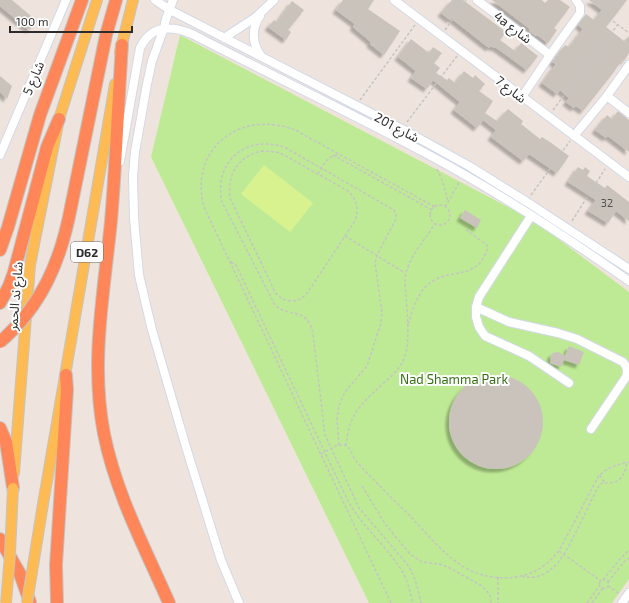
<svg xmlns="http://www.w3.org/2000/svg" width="629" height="603" font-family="'Exo 2','Noto Sans Arabic',sans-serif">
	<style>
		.green { fill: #bfea95 }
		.pitch { fill: #d8f290 }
		.building { fill: #c9c3bc; filter: url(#shadow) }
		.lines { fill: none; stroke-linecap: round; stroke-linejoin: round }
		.minor-casing { stroke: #d2d9e6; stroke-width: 10 }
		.major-casing { stroke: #c4c4c4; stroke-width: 12 }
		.highway-casing { stroke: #c4c4c4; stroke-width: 14 }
		.path { stroke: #c4c4c4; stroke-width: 1.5; stroke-dasharray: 3 2; stroke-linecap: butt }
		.minor { stroke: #fff; stroke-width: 8 }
		.major { stroke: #febb53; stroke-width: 10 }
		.highway { stroke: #ff8658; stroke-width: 12 }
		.major-bridge-casing { stroke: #c4c4c4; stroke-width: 12; stroke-linecap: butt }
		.highway-bridge-casing { stroke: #c4c4c4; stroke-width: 14; stroke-linecap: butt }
		.major-bridge { stroke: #febb53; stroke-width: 10 }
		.highway-bridge { stroke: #ff8658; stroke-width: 12 }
		.labels { text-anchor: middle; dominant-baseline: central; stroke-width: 4; stroke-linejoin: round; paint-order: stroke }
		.number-label { font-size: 11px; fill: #535250 }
		.shield { fill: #fff; stroke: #6b6b6b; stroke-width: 1 }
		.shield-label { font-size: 12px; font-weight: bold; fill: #2c2c2c }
		.street-label { font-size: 13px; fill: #2c2c2c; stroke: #fff }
		.park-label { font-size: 13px; fill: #367114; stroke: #fff }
	</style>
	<defs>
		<filter id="shadow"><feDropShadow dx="-3.5" dy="3.5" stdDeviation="1" flood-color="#0004"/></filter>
	</defs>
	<rect width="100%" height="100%" fill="#efe4dd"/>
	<path class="green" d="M180,35L533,220L629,292V579L612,603H369L151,157Z"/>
	<path class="pitch" d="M264,165L313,203L290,232L241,194Z"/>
	<path class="building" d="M0,0H12L37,21L29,30L0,6Z
		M343,0H374L368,9L400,31L384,55L370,44L371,42L353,27L355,24L336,10Z
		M452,0H463L506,32L500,40L515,51L521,43L538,56L527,70L495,47L494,48L491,46L489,48L451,18L450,20L441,13Z
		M492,0H542L545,3L548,0H560L570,7L554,28L557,30L548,43L537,35L536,36L529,31L530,29Z
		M589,0H627L606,27L624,41L629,36V53L624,61L622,60L613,73L583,111L576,106L574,108L566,102L569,98L560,90L557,94L542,83L556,64L552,62L565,45L569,47L583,29L578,25L586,14L594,20L602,10Z
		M292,1L304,10L288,30L291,32L286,40L268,27L274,20L277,22Z
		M411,39L429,53L433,47L442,53L434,63L440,68L436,73L447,80L449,78L455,83L464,71L473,78L475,75L485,84L479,91L493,101L485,113L497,121L508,109L523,121L521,124L540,139L542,137L550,142L569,156L557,173L529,154L523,161L491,137L496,130L483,120L477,128L454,110L460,102L433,80L427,89L411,78L416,71L398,57Z
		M0,76L12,86L7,99L0,92Z
		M618,111L629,120V152L608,136L606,138L595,130L607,115L612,119Z
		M578,167L583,170L585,167L590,171L587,176L605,188L607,185L629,202V221L616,211L608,223L588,211L596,200L568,182Z
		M465,210L481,220L477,228L460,218Z
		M569,346L584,352L579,365L564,360L561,367L550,363L551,355L553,353L559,352L565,356Z
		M449 422a47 47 0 1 1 94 0a47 47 0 1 1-94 0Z"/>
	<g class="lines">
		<defs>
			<path id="minor" d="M155,0L170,10L402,129L469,166L527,202L629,269
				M173,0L166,19L164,28L152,61L147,84L135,152L133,176L134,218L139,275L152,330L186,447L221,560L239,603
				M394,0L629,177
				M477,0L550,55
				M260,16C251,28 252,45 262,57
				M224,38L256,17L274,0
				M607,96L629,113
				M522,97L550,55L580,13V6L576,0
				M574,136L607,96L629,65
				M0,155L66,0
				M120,161L140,48C151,25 170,25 192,34C271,75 351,113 429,155C498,192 565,236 629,281
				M531,216L479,297L476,307V317L479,327L485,336L529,356L569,383
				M476,307L509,322L558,333L577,339L623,362C627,367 628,370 626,377L591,429
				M622,603L629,593"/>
			<path id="major" d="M120,52L133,0
				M14,473L30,265L59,119L97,0
				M43,504L115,84"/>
			<path id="highway" d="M122,45C118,104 116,162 111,221C104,292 90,363 104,434C116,494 145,548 169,603
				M71,207L106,35L116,0
				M0,250L8,227L40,115L82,0
				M0,303L9,286L14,272L47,147L59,119
				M0,428L6,442L13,488
				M0,539L20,574L30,602
				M57,603L56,565L67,390L66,375"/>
		</defs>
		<use href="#minor" class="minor-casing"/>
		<use href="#major" class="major-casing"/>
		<use href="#highway" class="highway-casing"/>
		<path class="path" d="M610,0L601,12L629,33
			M445,30L466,0
			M360,100L415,25
			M553,110L618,24
			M407,122L457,56
			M261,151L277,152L284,155L348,191C357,200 359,209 355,221L308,292C299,304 284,304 275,292L230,198C227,174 238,157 261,151Z
			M333,155L432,210
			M437,169L443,182L448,202
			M318,174C323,166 327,156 338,155
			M531,195L570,141
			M430 215a10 10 0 1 1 20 0a10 10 0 1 1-20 0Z
			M445,207L460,181
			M572,221L605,169
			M345,236L405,273
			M231,262L236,265L347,499C361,526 386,545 402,571C408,581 410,592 413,603
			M408,324C413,309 417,293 430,283C448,269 472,279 484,257C486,253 488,250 487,245L465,229
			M339,445L337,420L339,405L345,392L367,366L381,323L382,312L375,263L377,255L395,221L396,215L394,210L286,148C248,133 213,161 222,202L275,305C288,318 308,306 313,334L325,435L359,508L407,564C415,576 418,589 421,603
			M346,446C349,411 363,403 387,380C395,373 402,366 405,356C411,340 406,301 405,282C405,261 424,241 435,224
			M321,454C328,451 341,440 348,447C351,450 353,457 356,461C374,481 393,499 412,518C426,533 441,551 458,563C480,580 515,583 539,569C547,564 553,558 559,551L598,477C607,467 616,465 629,462
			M600,475L604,482
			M362,486L386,525L410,554L422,562L439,564L448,567L482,586L490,595L491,603
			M559,551L601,581
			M522,576C552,584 567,550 578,528C585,514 592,498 600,484C604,482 605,483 609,483C622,483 625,472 627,463
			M498,577V603
			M599.5 584a4.5 4.5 0 1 1 9 0a4.5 4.5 0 1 1-9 0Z
			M603,580L620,559L629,550
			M608,582L624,562L629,558
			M608,586L620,594
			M391,603L204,207C188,147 243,108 297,131L435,207
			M587,603L600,585
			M592,603L603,588"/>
		<use href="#minor" class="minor"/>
		<use href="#major" class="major"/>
		<use href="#highway" class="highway"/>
		<defs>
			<path id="major-bridge" d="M6,603L10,554L13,488
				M27,603L43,504"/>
			<path id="highway-bridge" d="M0,342C42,306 61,260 71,207"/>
		</defs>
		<use href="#major-bridge" class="major-bridge-casing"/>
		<use href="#highway-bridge" class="highway-bridge-casing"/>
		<use href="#major-bridge" class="major-bridge"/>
		<use href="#highway-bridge" class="highway-bridge"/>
	</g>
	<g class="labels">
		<g class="number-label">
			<text x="607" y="202">32</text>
		</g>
		<rect class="shield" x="71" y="242" width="32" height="20" rx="3"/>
		<g class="shield-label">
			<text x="87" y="252">D62</text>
		</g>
		<g class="street-label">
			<text transform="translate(513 27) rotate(37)">4a شارع</text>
			<text transform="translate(33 78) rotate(-67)">شارع 5</text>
			<text transform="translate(511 89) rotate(38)">شارع 7</text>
			<text transform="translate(397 127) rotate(28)">شارع 201</text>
			<text transform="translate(15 296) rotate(-85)">شارع ند الحمر</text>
		</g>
		<g class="park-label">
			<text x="454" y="379">Nad Shamma Park</text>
		</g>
	</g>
	<path d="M10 26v6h122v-6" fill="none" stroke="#2c2c2c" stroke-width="2"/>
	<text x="16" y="26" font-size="12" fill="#2c2c2c" stroke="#ffffff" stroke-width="3" paint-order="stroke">100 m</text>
</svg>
